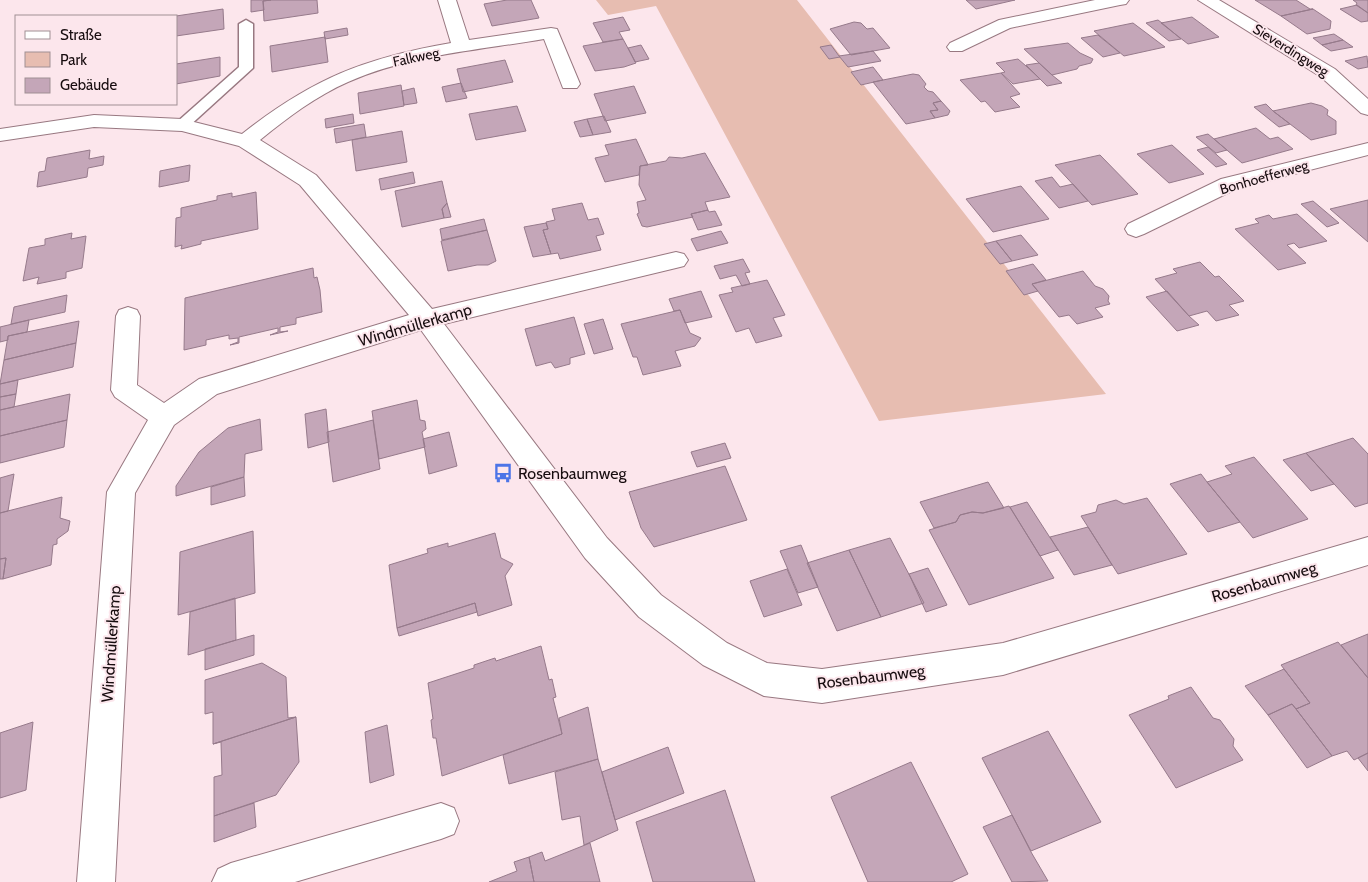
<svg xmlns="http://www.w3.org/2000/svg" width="1368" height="882" font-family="Cabin,sans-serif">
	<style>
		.green { fill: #e7bdb1 }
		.building { fill: #c4a6b8; stroke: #967a8b }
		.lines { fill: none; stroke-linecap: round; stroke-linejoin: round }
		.lane-casing { stroke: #987881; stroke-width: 3 }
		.street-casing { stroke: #987881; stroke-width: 2 }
		.lane { fill: #fff; fill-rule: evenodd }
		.street { fill: #fff; fill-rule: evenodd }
		.labels { text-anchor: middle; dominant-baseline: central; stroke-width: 4; stroke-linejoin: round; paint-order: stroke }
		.far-street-label { font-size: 14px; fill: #170c0f; stroke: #fce6ec }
		.street-label { font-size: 16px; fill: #170c0f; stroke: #fce6ec }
		.poi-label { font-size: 16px; fill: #170c0f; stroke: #fce6ec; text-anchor: start }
	</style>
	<rect width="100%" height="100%" fill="#fce6ec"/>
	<path class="green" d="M596,0H797L1106,394L879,421L656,6L608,15Z"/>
	<path class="building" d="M251,0H271L263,1L264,10L251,12Z
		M271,0H317L318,13L264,21L263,1Z
		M507,0H531L539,18L492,26L484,4Z
		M966,0H1015L976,9Z
		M1255,0H1296L1310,9H1313L1281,16Z
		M1353,0H1368V13L1356,5L1357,3Z
		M1357,5L1368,13V21L1361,22L1340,9Z
		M223,9L224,29L176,36V16Z
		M1313,9L1331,21L1330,29L1307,34L1281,16Z
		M623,17L630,30L619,32L623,39L603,42L593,23Z
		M1192,17L1219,37L1188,44L1161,23Z
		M1158,20L1162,23L1181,39L1169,41L1146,23Z
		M854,22L861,23L867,29L873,28L890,48L851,55L830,29Z
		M1133,23L1165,47L1124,56L1094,31Z
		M347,28L348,35L325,39L324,32Z
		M1334,34L1343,40L1322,45L1313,38Z
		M1098,35L1099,36L1120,53L1103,57L1081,38Z
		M325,37L328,62L272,72L270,46Z
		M623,39L636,63L624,67L595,71L583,46Z
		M1343,40L1353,47L1331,51L1322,45Z
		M1068,43L1080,53L1093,59L1091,63L1079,66L1077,69L1052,75L1024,49Z
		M641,45L649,59L635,62L628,48Z
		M831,45L839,56L840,57L829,59L820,47Z
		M873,51L881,61L848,67L839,56Z
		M1367,56L1368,67L1358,69L1345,61Z
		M220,57V76L176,84V64Z
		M1018,59L1026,66L1040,79L1013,84L1001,73L1005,72L996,63Z
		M505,60L513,82L463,92L457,69Z
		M1039,63L1052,75L1062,83L1047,86L1026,65Z
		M873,67L883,80L861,85L851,72Z
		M1001,73L1020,94L1010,97L1020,107L995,112L985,101L981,102L960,80Z
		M913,74L919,75L926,84L924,87L928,91L933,92L941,101L933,103L938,110L930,111L935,118L906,124L873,82Z
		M461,83L467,98L446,102L442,87Z
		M401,85L404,106L360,114L358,93Z
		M634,86L646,113L605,121L594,94Z
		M414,88L417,103L404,105L402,91Z
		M941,101L950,111L948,115L935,118L930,111L938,110L933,103Z
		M1311,103L1322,106L1328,110L1327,115L1336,121V134L1311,140L1273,111Z
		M1266,104L1273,111L1290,124L1279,127L1254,107Z
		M517,106L526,131L476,140L469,114Z
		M353,114L354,123L326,128L325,119Z
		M604,116L611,132L593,135L587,119Z
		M587,119L593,135L580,137L574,122Z
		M364,124L366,137L336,143L334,129Z
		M1256,128L1270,139L1278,137L1293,149L1242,163L1214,139Z
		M402,131L407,162L356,171L352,140Z
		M1208,134L1214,139L1227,150L1216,153L1196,137Z
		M636,139L648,165L640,166L639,175L605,182L595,158L609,155L605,145Z
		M1172,145L1204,174L1169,183L1137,154Z
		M1208,147L1227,164L1216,167L1197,150Z
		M90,150L89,159L104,156L103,165L88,168L87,177L37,187L39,172L45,171L47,158Z
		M705,153L730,197L705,202L708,210L691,214L693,217L647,227L642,226L637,214L639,213L637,202L646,200L639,185L640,166L666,161L669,157L682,158Z
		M1100,155L1138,194L1092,205L1055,165Z
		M190,165L189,181L159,187L160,171Z
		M413,172L415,183L381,190L379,179Z
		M1052,177L1060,187L1073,184L1088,201L1059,208L1035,181Z
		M442,181L447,203L442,209L444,218L402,227L395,191Z
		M1021,186L1049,219L993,232L966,199Z
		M256,192L258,229L201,241V244L181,249L182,245L175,247L176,218L181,217V208L217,200V196L232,193V197Z
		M1368,200V242L1330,209Z
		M1313,201L1339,223L1327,227L1301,204Z
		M447,203L451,217L444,218L442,209Z
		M582,203L588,220L598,218L604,234L596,236L601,250L560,259L558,253L551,254L543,230L548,229L546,222L555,220L552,209Z
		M708,210L709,212L715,211L722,225L698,230L691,214Z
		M1297,214L1327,241L1299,248L1294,243L1287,245L1306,263L1278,270L1235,229L1259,223L1255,219L1269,215L1273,219Z
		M484,219L487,230L442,240L440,229Z
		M546,223L548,229L543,230L551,254L533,257L524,227Z
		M487,230L496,261L488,265H477L448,271L441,241Z
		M721,231L728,243L697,251L691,239Z
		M72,233L71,239L86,236L82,268L66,272V278L37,284L39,277L23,281L29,248L45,245V239Z
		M1021,235L1038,255L1012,261L996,241Z
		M996,241L1012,261L1000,264L984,244Z
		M743,259L750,272L745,273L750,284L742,286L736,275L720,279L714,266Z
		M1200,262L1215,277L1219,276L1244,301L1229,305L1239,315L1216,321L1207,311L1189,316L1155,279L1177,273L1173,269Z
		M1033,264L1046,280L1032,284L1038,291L1024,295L1006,271Z
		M313,268L314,278L317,277L320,290L322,312L296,318V324L280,327V332L288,331L270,335L278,332V328L239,337V343L230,345L238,342V338L229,339V335L206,340V345L184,350L185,298Z
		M1083,271L1095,286L1103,289L1109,296L1108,301L1110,304L1095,308L1103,317L1077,324L1069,315L1059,317L1032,284Z
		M767,280L785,315L773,318L782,336L756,343L749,328L736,332L719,295L733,292L731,288Z
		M701,291L712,317L685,323L680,310L674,311L669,299Z
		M1167,291L1189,316L1199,325L1177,331L1146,297Z
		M67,295L65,312L11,324L14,307Z
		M680,310L690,333L701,338L695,346L675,351L681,366L643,375L637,357H633L621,324Z
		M574,317L585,354L570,358V364L555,368L551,362L536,366L525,329Z
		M603,319L613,349L594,354L584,324Z
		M29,320L27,332L8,336V340L0,342V327Z
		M79,321L76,343L4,360L8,336Z
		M76,343L73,367L0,384L4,360Z
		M18,380L16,394L0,397V384Z
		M16,394L14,407L0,410V397Z
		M70,394L67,420L0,436V410Z
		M417,400L420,420L425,421L426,429L422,432L425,447L379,459L372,411Z
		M326,409L329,442L308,448L305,414Z
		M260,419L262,450L245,454L244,477L176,496V486L199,452L228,428Z
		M67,420L64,447L0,463V436Z
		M373,420L380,469L333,482L327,432Z
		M449,432L457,466L429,474L423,439Z
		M1353,438L1368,454V503L1355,507L1306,453Z
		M725,443L731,458L697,467L691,452Z
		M1306,453L1334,484L1311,491L1283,460Z
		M1254,457L1308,519L1253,538L1207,482L1232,474L1225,466Z
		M725,466L747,520L654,547L641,528L629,492Z
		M14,474L8,511L0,513V478Z
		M1201,474L1207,482L1240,522L1208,532L1170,484Z
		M244,477L245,496L211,505V487Z
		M988,482L1004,508L983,513L972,512L960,515L956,522L934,528L920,502Z
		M62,497L60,518L70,521L68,531L57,539V544L53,545L51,565L3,579L6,558L0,559V513Z
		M1147,498L1187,554L1118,574L1081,516L1096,512L1098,505L1116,500L1124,504Z
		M1027,502L1058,550L1040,556L1010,507Z
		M1009,506L1054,578L969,605L929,530L956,522L960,515L972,512L983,513Z
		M1088,527L1112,565L1074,575L1050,537Z
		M253,531L255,593L178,615L180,552Z
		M495,533L501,558L513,564L505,576L512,605L478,616L475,603L397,628L389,565L428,553L427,549L448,543V547Z
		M890,538L924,603L881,617L849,550Z
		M801,545L818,587L798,593L780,551Z
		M849,550L881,617L837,631L807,563Z
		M6,558L3,579H0V559Z
		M928,568L947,605L926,612L909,574Z
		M787,569L802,605L764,617L750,581Z
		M235,598L236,640L188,655L190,612Z
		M475,603L477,612L399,636L397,628Z
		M1368,634V678L1341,645Z
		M254,635V655L205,670V649Z
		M1338,642L1368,678V753L1354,760L1347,751L1332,756L1296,709L1310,703L1281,665Z
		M541,646L549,680L552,679L556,697L553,698L562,734L442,776L436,738H433L431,720L433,719L428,683L474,668V665L495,658L496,661Z
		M262,663L286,677L288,718L296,717L213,744V712L205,714V680Z
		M1284,669L1310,703L1296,709L1292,704L1268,715L1245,686Z
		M1191,687L1213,718L1220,720L1234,739L1233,746L1243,760L1176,788L1129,715L1169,699L1168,696Z
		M1292,704L1296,709L1332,756L1307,768L1268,715Z
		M588,707L598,759L509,784L503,755L562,734L559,718Z
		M296,717L299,762L276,795L214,816V777L222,775L221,742L213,744Z
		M33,722L26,790L0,798V733Z
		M387,725L394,775L370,783L365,732Z
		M1048,731L1101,822L1031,851L982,758Z
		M668,747L684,793L615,820L602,772Z
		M1368,753V771L1358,758Z
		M598,759L618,830L584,845L580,816L562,820L555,772Z
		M911,762L968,874L951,882H868L831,797Z
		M725,790L755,882H653L636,822Z
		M254,803L256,827L214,842V816Z
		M1012,815L1031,852L1048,881L1012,882L983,827Z
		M590,843L600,882H534L529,857L542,852L545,861Z
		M529,857L534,882H489L517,871L514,862Z"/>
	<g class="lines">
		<defs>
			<path id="lane" d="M246,20L253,24V68L187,128H177L174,125L177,122L239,67V24Z"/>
			<path id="street" d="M438,0H456L469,40L551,28L557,29L580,84L577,88H563L544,39C480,50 409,55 348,82C316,96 287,118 260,140L316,175L432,309L676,252L684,254L688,260L684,266L676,268L444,324L607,538L661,595L727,643L767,663L822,669L1003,643L1368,537V565L1003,675L822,703L764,696L703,665L639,617L585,558L421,330L217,394L174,425L135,493L115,882H77L107,492L148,420L115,397L111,390L116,316L119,310L128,307L137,310L140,316L137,385L164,403L199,379L409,315L300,185L239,146L182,131L94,127L0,141V129L94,115L182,119L242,134C312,79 364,58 451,43Z
				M1095,0H1129L1126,4L1120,5L1010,28L962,51H950L947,47L950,43L999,20Z
				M1198,0H1219L1335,69L1368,99V115L1361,113L1321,77Z
				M1368,143V155L1236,189L1144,234L1136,237L1128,234L1125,229L1128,224L1221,179Z
				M441,803L454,808L459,821L454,834L441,839L295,882H212L218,869L231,863Z"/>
		</defs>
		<use href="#lane" class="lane-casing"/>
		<use href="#street" class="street-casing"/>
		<use href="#lane" class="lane"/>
		<use href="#street" class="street"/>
	</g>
	<defs>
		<symbol id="bus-bare" viewBox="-9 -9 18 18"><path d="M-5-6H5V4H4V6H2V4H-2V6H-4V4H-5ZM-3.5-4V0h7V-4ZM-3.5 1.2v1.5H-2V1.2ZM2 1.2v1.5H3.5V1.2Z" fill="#4c74e7" stroke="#fce6ec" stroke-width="2.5" paint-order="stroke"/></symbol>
	</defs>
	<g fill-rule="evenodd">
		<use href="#bus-bare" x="489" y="459" width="28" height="28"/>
	</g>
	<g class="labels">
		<g class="far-street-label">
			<text transform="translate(1291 50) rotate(32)">Sieverdingweg</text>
			<text transform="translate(416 57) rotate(-12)">Falkweg</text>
			<text transform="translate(1264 177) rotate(-16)">Bonhoefferweg</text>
		</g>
		<g class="street-label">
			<text transform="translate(415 325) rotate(-16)">Windmüllerkamp</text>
			<text transform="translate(1264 582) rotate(-16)">Rosenbaumweg</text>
			<text transform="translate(111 644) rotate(-86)">Windmüllerkamp</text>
			<text transform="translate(871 677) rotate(-7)">Rosenbaumweg</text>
		</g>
		<g class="poi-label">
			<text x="518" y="473">Rosenbaumweg</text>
		</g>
	</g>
	<rect x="15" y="15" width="162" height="90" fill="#fce6ec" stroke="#a08f94"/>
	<rect x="25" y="31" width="25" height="8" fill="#ffffff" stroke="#a08f94"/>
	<text x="60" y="40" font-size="15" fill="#170c0f">Straße</text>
	<rect x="25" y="52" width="25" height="15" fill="#e7bdb1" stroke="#a08f94"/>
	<text x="60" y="65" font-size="15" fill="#170c0f">Park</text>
	<rect x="25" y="78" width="25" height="15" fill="#c4a6b8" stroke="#a08f94"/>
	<text x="60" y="90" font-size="15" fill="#170c0f">Gebäude</text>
</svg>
